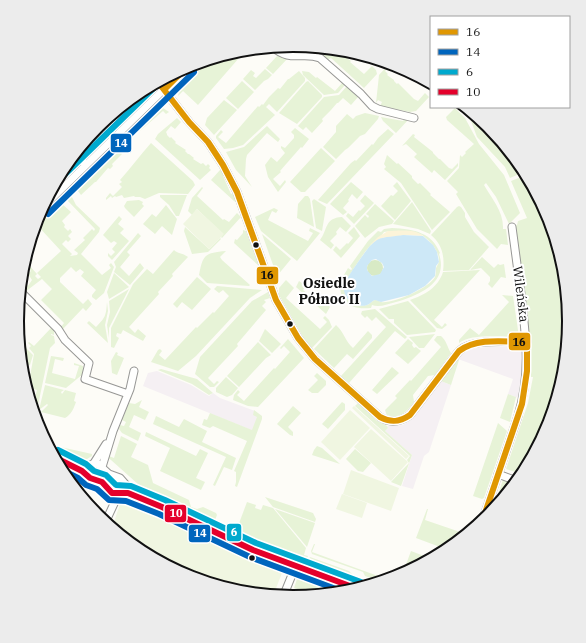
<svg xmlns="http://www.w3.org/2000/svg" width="586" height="643" font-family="'IBM Plex Serif',serif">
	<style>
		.industrial { fill: #f5f0f3 }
		.green { fill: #e7f3d7; fill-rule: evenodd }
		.forest { fill: #d8eac5 }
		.sand { fill: #fcf4d9 }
		.pitch { fill: #f0f6e1 }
		.water { fill: #cde8f7; fill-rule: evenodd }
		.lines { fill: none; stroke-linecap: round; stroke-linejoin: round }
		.minor-casing { stroke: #979795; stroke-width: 9 }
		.minor { stroke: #fffffe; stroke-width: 7 }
		.bus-1-casing { stroke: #fff; stroke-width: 9 }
		.bus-2-casing { stroke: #fff; stroke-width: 9 }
		.bus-3-casing { stroke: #fff; stroke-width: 9 }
		.bus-4-casing { stroke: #fff; stroke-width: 9 }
		.bus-1 { stroke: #e09702; stroke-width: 6 }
		.bus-2 { stroke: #0065bd; stroke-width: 6 }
		.bus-3 { stroke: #00a9ce; stroke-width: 6 }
		.bus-4 { stroke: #e4002b; stroke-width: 6 }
		.bus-dot { fill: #111; stroke: #fff; stroke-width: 1.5 }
		.labels { text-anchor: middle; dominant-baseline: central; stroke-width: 4; stroke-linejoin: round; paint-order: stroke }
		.street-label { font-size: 13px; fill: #111; stroke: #fff }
		.neighbourhood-label { font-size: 14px; font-weight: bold; fill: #111; stroke: #fff }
		.rim { fill: none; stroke: #111; stroke-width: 2 }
		.line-badge { stroke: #fff; stroke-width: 1.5 }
		.badge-label { font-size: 11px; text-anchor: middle; font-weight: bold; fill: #fff }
		.pale-badge-label { font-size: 11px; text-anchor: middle; font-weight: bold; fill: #111 }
	</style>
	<rect width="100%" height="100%" fill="#fdfcf7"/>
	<path class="industrial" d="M511,346L520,347L523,352L522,371L518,398L508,394L513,379L458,359L464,352L471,348Z
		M157,371L191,385L209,396L213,393L220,398L255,411L262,417L256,432L143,386L148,373Z
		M441,381L451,385L429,452L424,456L413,489L402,486L412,455L385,431L388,428L387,426H394L403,425L411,420Z"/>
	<path class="green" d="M293,46L308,47L315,53L280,52L283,49L281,47Z
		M324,49L338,50L341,52L340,53L351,61L350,62L364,74L372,66L376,70L377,74L364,88L331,58L327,60L321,55Z
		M246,50L198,105L183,91L178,96L180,85L193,75L194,76L206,61L239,51Z
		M277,56L289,57L273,74L266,68Z
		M389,64H391L385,71L388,74L387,75L394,80V81L397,84L398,83L414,99L418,101L425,93L429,97L416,111L410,112L380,106L382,102L378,100L376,103L379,75Z
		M265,69L272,75L268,79L264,81L255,90L243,79L251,70L255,73L253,76L256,78Z
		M299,71L305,78V81L277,112L269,104L266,107L275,115L243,145L233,148L224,149L216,138V136L221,130L223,132L218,137L226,143L258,106L259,107L262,104L263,105L269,97L278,88L280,89L288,79H289Z
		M302,71L309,72L316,78L317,77L335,91L343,82L345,85L338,93L324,95L303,75Z
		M242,81L254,92L238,109L226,98Z
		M308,81L322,95V97L297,124L279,113L306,82Z
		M154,85L152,92L139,105L124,116L119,123L84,149L82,145C102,121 126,99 154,85Z
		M347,86L358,97L351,105L343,98L338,103H337L331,110L322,119L323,121L312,133L306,127L303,130L298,126L324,97L339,95Z
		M224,100L237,110L214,135L205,125L207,118Z
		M460,107H465L488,127L524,172L510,178L505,167L477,137L471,121Z
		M163,108L169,112L166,114L163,111L141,130L125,140L128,144L124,147L121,144L157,109Z
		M455,108L465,118L479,144L504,175L520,213L509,224L496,197L486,183L484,185C492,199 504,212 503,229H506L508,245L501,244L497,249L477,229L456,194L458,192L447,181L459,168L460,155L462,157L466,153L465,152L474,144L447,120L446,117Z
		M365,113L379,116L378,119L365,134L360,136L348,148L345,150L336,159L323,147L336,132V126L347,114L353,119L356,116Z
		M381,117L403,121L405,117L409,119L396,133L383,121Z
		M177,118L181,122L175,129L171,126L166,132L167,134V135L170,138L171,137L176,142L175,143L186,150L185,151L188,154H189L194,158L193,159L201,164L203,163L206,166L208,164L210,166L209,168L211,170L200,180L155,139L158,134Z
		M118,126L109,138L89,158L85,159L80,155Z
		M267,126L280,139L278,142L267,133L247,155L246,159L245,176L252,187L236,170L226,152L244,147Z
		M295,128L309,139L302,148L301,147L280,171L281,172L273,179L280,186L285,180L286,182L278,192L268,177L265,165L271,157L277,162L285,153L281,148V146L285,148L294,138V135L291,132Z
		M388,129L394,134L327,204L318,200L351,163L355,160L356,161L372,144L373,145L378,138Z
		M413,134L415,135L414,137L433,152V153L439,159H440L449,168L452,169L458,163V166L445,180L434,170L432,173L414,157L417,154L406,144L402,146Z
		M151,143L193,181L195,185L188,194L159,193L145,199L140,197H135L134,196L124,198L122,195L116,197L115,196L112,198L111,196L106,200V198L110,193L113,196L122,187L119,184L122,182L120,180C131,168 140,155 151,143Z
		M119,145L123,148L120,151L122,154L112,164L113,166L110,169L108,168L96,182H95L81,195L75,187Z
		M321,148L335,161L305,192H301L290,182Z
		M387,155L397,164L398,163L412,176V178L418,184L420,183L431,194L430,195L450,212L432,230L401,183L384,169L386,167L384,164Z
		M77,158L80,164L79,168L60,187L63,173Z
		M220,170L222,171L224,174L223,176L231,194L234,193L237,201L236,202L234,201L211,180Z
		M526,175L548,216L564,268L569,322L564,376L548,427L522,474L506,469L528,403L533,377H531V358L530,357V341L514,226L517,225L518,221L527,218L511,181Z
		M351,182L363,192L357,199L352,194L348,200L349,201L343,208L347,212L343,215L330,204Z
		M397,182L411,201L395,220L381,206L391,195L393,196L398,191L393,186Z
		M202,187L203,188L197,196L223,220L224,219L229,222L237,213L241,217L222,238L221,237L223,234L197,209L192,215L188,211L192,198Z
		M70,193L76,205L100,228L99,232L81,254L102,275L111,268L109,265L111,263L114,267L104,293L96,300L92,297V295L96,290L81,276L84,272L80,269L76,272L71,267L60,278V282L83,304L88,299L92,304L86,311L83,308L63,329L60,328L64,323L41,300L52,289L42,279L25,292L20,288L21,282H24L28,286L32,280L28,274L31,271L24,263L27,253L33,260L28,264L37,274L35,276L38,279L41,277L37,273L61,251L37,225L61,203L71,212L62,221L65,225L64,227L68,231L70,229L72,232L68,236L71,239L68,242L66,240L62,244L72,254L70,256L77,255L78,253L74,250L85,240L83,238L92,229L94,231L95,229L67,200L65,198Z
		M160,195H187L179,216H176L169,205L160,197Z
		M365,195L374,203L354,224L346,216L348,213L353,217L359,210L360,211L365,206L360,201Z
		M305,196H308L310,199L314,227L297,218L298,204Z
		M314,199L326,207L322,231L316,228L312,201Z
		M139,200L143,202L142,204L144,206L134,217L125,208L124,206L127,201Z
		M412,202L431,231L430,234L418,229L393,224Z
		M375,204L394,221L392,224L379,227L365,238L355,226L365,215L368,218L369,216L366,214Z
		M166,205L177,219L172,235L162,226L155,234L143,224L152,214L156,217Z
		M459,206L461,207L465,213V217L474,232L489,247L469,270L443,271C445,257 442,244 431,235L457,207Z
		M274,208L278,210L276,213L272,211L268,220L308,241L313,233L309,231L310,228L320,233L297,261L261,231L255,217Z
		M119,216L122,219L118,224L124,229L120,233L129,241L112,260L108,256V253L111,256L115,252L112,249L117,243L114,241L111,243L103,235Z
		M342,217L351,226L346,232L340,227L336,232L337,234L330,241L334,245L331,249L320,240C328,230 324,218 342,217Z
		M185,227L209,249L220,238L221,239L208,252L192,254L184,231Z
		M354,227L360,236L341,258L333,250L336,246L340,250L347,243L348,244L353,238L348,233Z
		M392,228C415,229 432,233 440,253L439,254C449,283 419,295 396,302C388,304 379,308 372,305L371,308C359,309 350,308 343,298V296L342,297C338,285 342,278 348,268L351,270L352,269L350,266L368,241L378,231L381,232L384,229ZM391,231C399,232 415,231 422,235C429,240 440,251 439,262C438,264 437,266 436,268C436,271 436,274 435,277C429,288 393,304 381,302C379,301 377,300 375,300C372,301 370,304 367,305C351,309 341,294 346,280C354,269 361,256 370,246C375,241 381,237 384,232Z
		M243,230L246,231L259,266L234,243L235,239L237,240L243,233Z
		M138,233L141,236L127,252L130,255L120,267L129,276L140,263L144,268L130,285L114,272L116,267L114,262Z
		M262,234L291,259L277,276Z
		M174,250C178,254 183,253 188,257L172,274L173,276L158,292L159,294L129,327L135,333L138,329L146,336L143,341L123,330L121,334L117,333L116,336L119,338L114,348L111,347V328L133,284L147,269L153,274Z
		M226,251L220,257L222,260L250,285L249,286L207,283L199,275C203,254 205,253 226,251Z
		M482,257L494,268L498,264L500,265L504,264L506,278L501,277L492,288L488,284L490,281V277L481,268L470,270Z
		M480,270L434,320L442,327L445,323L447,325L442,329L437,328L410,300C424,295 438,288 443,272Z
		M114,273L129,287L109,299L107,292Z
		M197,277L211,289L192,310L182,302L177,308L173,304Z
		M286,280L294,288L286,298L320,329L327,322L323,318L325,316L329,320L332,327L312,348L303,337L279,295V288Z
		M299,281L306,286L303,290L322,306L326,303L330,307L326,314L296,287Z
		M217,286L262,290L250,298L196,356L178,371L151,362L158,350L160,349L162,351L159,355L165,360L196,327L197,328L213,312L214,313L229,296L223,290L219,293L214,289Z
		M129,289L109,328V338L107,325L110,312L109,301Z
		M268,292L270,298L264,300L266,302L262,306L266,310L237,344L238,346L208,378L214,384L217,381L219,382L214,387H210L195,374L200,357L252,301Z
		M502,295L513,296L519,337C503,337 471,333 459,343V340L470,328L479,335L509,302Z
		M408,301L436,330L435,332L407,335L394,323V319H389L379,309Z
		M107,302L108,311L105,325L108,343L87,323L89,321L96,327C106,317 106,315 107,302Z
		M375,309L407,337L405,339L395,331L349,383L341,376L386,327L376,317L372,321L367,316L365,318L361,314L362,311Z
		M46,322H47L54,329V335L51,334V335L54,336L55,343L50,348L37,410L34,415L32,409L37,390L26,387L24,381L29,382L34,354L29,348L31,346L28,343L29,342L34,346L51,328Z
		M336,325C344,332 345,341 353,348L368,331L372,335V338L353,359L347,354L334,368L314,349Z
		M265,329L281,344L272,353L259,341Z
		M435,334L424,348H419L409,337Z
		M437,336H441C447,341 447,347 451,353L435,375L428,376L413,395L414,402C407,411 400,420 387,416L385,410L397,398L395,396L410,380L411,381L441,347L434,340Z
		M288,339L304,358L258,407L248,406L233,400L234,395L238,390L240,392L237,395L244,401L274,368L275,369L290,352L284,346L281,349L280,348Z
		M408,339L413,343L412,345L414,348L416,347L421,351L408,364L395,353Z
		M258,342L271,355L266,358L239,387L227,376Z
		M23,345L33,355L30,365L25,364L24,369L29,370L27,380L23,377L22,375L20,349Z
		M116,352L118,353L117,355L124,358L117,375L112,373L111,361Z
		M51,356L64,358L63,361L55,359L52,373L75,379L79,366L74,365V363L83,366V374L66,388L45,383Z
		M458,359L459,360L451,385L441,381Z
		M392,367L399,373L377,394L372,390Z
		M161,369L197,379L213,393L209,395L192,384L158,370Z
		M317,373L326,381V385L318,393H312L308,390L318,380L314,376Z
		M226,377L238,388L232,395L227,397L216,392V388Z
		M45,385L64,390L61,392L62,394L65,390L76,393L74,401L76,402C74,408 71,415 65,418L41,412L48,405L47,404L39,410Z
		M508,394L516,397L510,422L500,418Z
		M142,400L139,407L149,412L145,420L134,415L129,427L141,433L138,441L122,433L119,429L120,425L124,426L126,422L122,420L129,403L135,404Z
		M342,402L345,404V410L328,429L322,424Z
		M358,403L376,420L387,426L388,428L385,431L412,455L401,486L391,482L409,463L407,460L410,456L355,406Z
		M293,406L301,413L288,427L293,432V436L290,435L277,424Z
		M254,410L262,416V419L237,487L235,486L236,482V472L234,471L247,441L213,426L210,428L202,425L204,419L207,420L210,413L252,430L257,417L253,415Z
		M156,416L179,427L184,419L207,431L202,442L236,458L232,470L224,467L215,486L213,485L226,457L153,424Z
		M498,423L507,431L484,498L482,499L473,496Z
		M146,432L196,456L200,449L208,453L196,478L205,482L201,490L160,471L170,448L145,436Z
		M121,436L137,444L131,457L148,465L153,483L189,500L191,507L197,509L203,507L216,513L217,515L215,520L139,485L111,460L108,458L109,456L114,458Z
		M47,444L92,454V456L87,459H82L80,460L50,449Z
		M317,446L322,448L340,464L312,455L314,450Z
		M355,449L371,463L363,472L358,471L346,459Z
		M93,468H97L107,478L118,481L120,485L119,488L116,489L113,488L104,479L92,474L91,471Z
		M75,473L80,475L88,483L99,487L103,493L77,486V483L75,482L73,479Z
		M503,480L515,484L491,513Z
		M265,497L313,513L316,519L315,522L273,507Z
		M247,502L256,505L255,508L261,510L263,505L273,508L306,548L304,555L308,556L306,561L256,542L230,528L231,526H238Z
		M275,509L315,523L307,547Z
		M427,509H428L425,520L466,534L465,536L448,550L416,538Z
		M314,544H315L312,552L378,576L376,580L365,576L363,572L312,554L311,551Z
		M411,551L432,559L407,572L404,570Z
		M310,557L349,571L354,576L377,583L372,585L308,562Z
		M301,577L323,585L318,595L294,588L297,579Z"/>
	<path class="forest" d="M367 268a8 8 0 1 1 16 0a8 8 0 1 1-16 0Z"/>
	<path class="sand" d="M388,231C397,231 415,228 423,236L407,235L382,238L370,245L378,237Z"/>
	<path class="pitch" d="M197,209L224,234L209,249L183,224Z
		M354,406L409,456L406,459L352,408Z
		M350,410L370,428L340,460L321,442Z
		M371,429L408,462L391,481L354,447Z
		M351,470L399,488L391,511L343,494Z
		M342,494L367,503L362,518L336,509Z
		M126,499L168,518L170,523L282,573L273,596L239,592L187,576L139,551L112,528L121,501Z"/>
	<path class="water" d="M403,235L423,236L433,245L437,252L439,262L436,266L435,276L425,286L409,295L381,302L375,300C372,301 370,304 367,305C355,309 342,298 344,285C345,280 365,252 369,247C372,244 376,240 379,239C383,237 397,236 403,235ZM376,259L382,263L384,267L380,274L372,276L367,270V266L372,260Z"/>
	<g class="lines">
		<defs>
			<path id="minor" d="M273,47C290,63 303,51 320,58L361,94L372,106L378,109L414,118
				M158,82L189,122L208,142L223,165L237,192L276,300L298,338L315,359L380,417C391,424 400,422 410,415L459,351C471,338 509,342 527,342
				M75,154L86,165
				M42,208L188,66
				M20,291L58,329L65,340L89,363L85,379L128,394
				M54,457L82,471L90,478L102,482L112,493H119L123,489
				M70,461L89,466
				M94,463L106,444
				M102,467L113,431L130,389L134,371
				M498,474L517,481
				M87,475V469L89,466L94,463L98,464L109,474L120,478L127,486L141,494
				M120,492L128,493L162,507L253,550L358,589
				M482,522L518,416C531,373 526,337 521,294C518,271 515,249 512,227
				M105,523L119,493
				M283,597L296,565"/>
		</defs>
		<use href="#minor" class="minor-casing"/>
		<use href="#minor" class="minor"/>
		<defs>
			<path id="bus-1" d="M158,82L189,122L208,142L223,165L237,192L276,300L298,338L315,359L380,417C391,423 400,422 410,415L459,351C478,337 505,342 527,342V371L522,404L482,522
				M165,89L188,66"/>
			<path id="bus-2" d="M48,214L194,72
				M60,469L78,478L86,485L97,489L109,500L126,501L159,514L250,557L344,592"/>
			<path id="bus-3" d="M55,184L162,80
				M58,450L86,464L94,471L106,475L116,485L131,486L165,500L256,543L361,582"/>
			<path id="bus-4" d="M54,457L82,471L90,478L102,482L112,493H128L162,507L253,550L358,589"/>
		</defs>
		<use href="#bus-1" class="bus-1-casing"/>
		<use href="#bus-2" class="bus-2-casing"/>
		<use href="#bus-3" class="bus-3-casing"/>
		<use href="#bus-4" class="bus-4-casing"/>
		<use href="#bus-1" class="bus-1"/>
		<use href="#bus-2" class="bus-2"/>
		<use href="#bus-3" class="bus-3"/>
		<use href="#bus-4" class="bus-4"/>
	</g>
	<g class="bus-dot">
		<circle cx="256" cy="245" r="3.5"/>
		<circle cx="290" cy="324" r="3.5"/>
		<circle cx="252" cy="558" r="3.5"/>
	</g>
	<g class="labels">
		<g class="street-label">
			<text transform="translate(521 294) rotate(83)">Wileńska</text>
		</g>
		<g class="neighbourhood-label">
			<text x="329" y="283">Osiedle<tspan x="329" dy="16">Północ II</tspan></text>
		</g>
	</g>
	<path d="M0 0H586V643H0ZM24 321a269 269 0 1 1 538 0a269 269 0 1 1-538 0Z" fill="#ececec" fill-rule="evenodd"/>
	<path class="rim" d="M24 321a269 269 0 1 1 538 0a269 269 0 1 1-538 0Z"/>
	<g class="line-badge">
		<rect x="110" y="133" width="22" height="20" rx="4" fill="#0065bd"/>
		<rect x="256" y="266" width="23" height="19" rx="4" fill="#e09702"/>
		<rect x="508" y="332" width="23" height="19" rx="4" fill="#e09702"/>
		<rect x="164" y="504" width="23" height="19" rx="4" fill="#e4002b"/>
		<rect x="226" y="523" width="16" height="19" rx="4" fill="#00a9ce"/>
		<rect x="188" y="524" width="23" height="19" rx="4" fill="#0065bd"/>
	</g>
	<g class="badge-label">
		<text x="121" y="147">14</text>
		<text x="176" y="517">10</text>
		<text x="234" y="536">6</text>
		<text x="200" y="537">14</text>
	</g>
	<g class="pale-badge-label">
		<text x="267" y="279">16</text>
		<text x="519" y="346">16</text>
	</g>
	<rect x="430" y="16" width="140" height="92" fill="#ffffff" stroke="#a0a0a0"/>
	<rect x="438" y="29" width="20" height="6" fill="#e09702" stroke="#a0a0a0"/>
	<text x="466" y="36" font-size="12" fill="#111111">16</text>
	<rect x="438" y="49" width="20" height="6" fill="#0065bd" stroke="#a0a0a0"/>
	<text x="466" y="56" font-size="12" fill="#111111">14</text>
	<rect x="438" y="69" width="20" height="6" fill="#00a9ce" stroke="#a0a0a0"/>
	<text x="466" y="76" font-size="12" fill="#111111">6</text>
	<rect x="438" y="89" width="20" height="6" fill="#e4002b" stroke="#a0a0a0"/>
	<text x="466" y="96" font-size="12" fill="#111111">10</text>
</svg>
